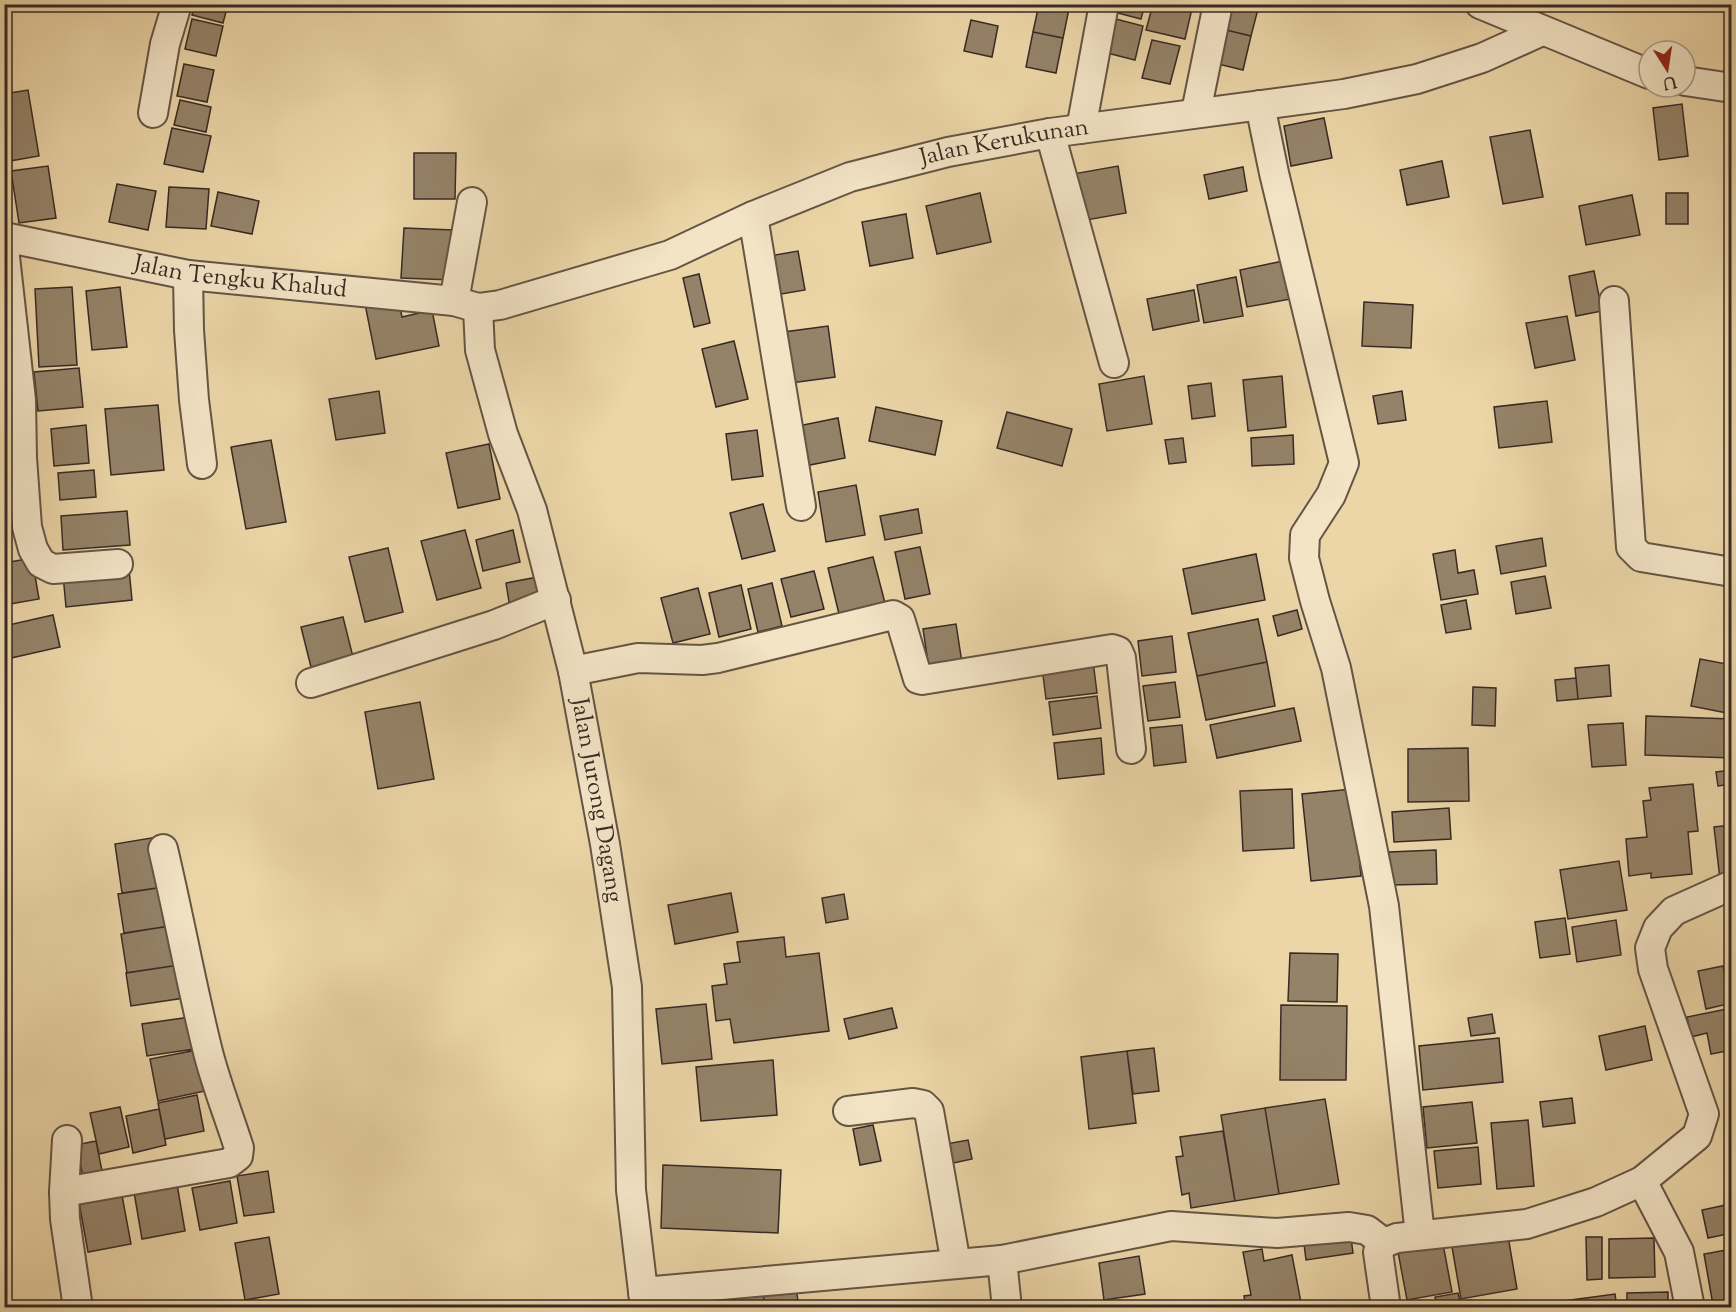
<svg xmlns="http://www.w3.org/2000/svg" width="1736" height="1312" font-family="'Sorts Mill Goudy',serif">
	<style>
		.building { fill: #958369; stroke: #372a24; stroke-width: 1.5 }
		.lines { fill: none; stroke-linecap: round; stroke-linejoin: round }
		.minor-casing { stroke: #645545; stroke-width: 32 }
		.minor { stroke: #f3e4c6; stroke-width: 28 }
		.labels { text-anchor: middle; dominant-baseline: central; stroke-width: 4.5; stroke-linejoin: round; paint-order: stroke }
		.street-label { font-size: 24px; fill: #372a24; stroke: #f3e4c6 }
	</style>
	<rect width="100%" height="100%" fill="#ecd6a8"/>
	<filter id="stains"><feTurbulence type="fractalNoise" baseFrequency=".00333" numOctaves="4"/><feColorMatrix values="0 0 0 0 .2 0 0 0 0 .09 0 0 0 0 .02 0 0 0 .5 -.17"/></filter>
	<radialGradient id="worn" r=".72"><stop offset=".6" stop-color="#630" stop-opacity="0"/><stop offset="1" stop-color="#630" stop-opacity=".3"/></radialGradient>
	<path class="building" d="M195,4H228L223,23L192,15Z
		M1039,4H1070L1063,38L1033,32Z
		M1111,4H1145L1141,19L1110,11Z
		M1153,4H1193L1185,39L1146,30Z
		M1228,4L1259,5L1251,36L1222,29Z
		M1112,18L1143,26L1135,60L1103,52Z
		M192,19L223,26L216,56L185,49Z
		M971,20L998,26L992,57L964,51Z
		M1222,29L1251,36L1243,70L1214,63Z
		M1033,32L1063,38L1056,73L1026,67Z
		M1152,40L1180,46L1170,84L1142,78Z
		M184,64L214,70L207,102L177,96Z
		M28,90L39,156L4,162V94Z
		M180,100L211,107L206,132L174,125Z
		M1682,104L1688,156L1659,160L1653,108Z
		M1324,118L1332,158L1291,166L1284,126Z
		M172,128L211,136L203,172L164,164Z
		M1530,130L1543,197L1503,204L1490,137Z
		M414,153H456L455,199H414Z
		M1442,161L1449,197L1407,205L1400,170Z
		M48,166L56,218L19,223L11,171Z
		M1118,166L1126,213L1081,221L1073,174Z
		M1243,167L1247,191L1209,199L1204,175Z
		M117,184L156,191L148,230L109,222Z
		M169,187L209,189L206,229L166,227Z
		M218,192L259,201L252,234L211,226Z
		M980,193L991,242L937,254L926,206Z
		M1666,193H1688V224H1666Z
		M1632,195L1640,235L1586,245L1579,206Z
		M906,214L913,258L870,266L862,222Z
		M404,228L453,230L451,280L401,278Z
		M798,251L805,290L776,295L769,256Z
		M1288,260L1296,298L1247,307L1240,270Z
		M1594,271L1602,311L1576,316L1569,276Z
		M699,274L710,323L694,327L683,278Z
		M1236,277L1243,316L1204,323L1197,285Z
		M72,287L77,365L39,367L35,289Z
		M120,287L127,347L92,350L86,291Z
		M1194,290L1199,321L1153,330L1147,299Z
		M398,298L402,317L432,310L439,346L376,359L365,304Z
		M1364,302L1413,305L1411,348L1362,346Z
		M1567,316L1575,360L1535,368L1526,323Z
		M828,326L835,377L791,383L784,332Z
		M734,341L748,399L716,407L702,349Z
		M79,368L83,407L38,411L34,372Z
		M1144,376L1152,424L1107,431L1099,384Z
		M1282,376L1286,427L1248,431L1243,380Z
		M1211,383L1215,416L1192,419L1188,386Z
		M379,391L385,433L336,440L329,399Z
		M1402,391L1406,420L1378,424L1373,396Z
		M1547,401L1552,442L1499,448L1494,407Z
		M158,405L164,470L111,475L105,409Z
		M876,407L942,421L935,455L869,441Z
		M1007,412L1072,429L1062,466L997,448Z
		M838,418L845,458L805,466L798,426Z
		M86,425L89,463L54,466L51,429Z
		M13,426L18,490L4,491V427Z
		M757,430L763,476L732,480L726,434Z
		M1293,435L1294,464L1252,466L1251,438Z
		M1183,438L1186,462L1169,464L1165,440Z
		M271,440L286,522L246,529L231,447Z
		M489,444L500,499L458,508L446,453Z
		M94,470L96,497L60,500L58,473Z
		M856,485L865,535L826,542L818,492Z
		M763,504L775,551L742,559L730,513Z
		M918,509L922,533L885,540L880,516Z
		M127,511L130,545L63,550L61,516Z
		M465,530L481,588L437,600L421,541Z
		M513,530L520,562L483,571L476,540Z
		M1542,538L1546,566L1501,574L1496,546Z
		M920,547L930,594L905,599L895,552Z
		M388,548L403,612L365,622L349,557Z
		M1455,550L1458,573L1474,570L1478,594L1441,600L1433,554Z
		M1256,554L1265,600L1192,614L1183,569Z
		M873,557L885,603L839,614L828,568Z
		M32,558L39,599L4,605V563Z
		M129,569L132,600L66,607L63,575Z
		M814,571L824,609L791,617L781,579Z
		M1545,576L1551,608L1516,614L1511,582Z
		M538,577L542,603L510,608L506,583Z
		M772,583L782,626L758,632L748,589Z
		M741,585L751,629L719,637L709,593Z
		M698,588L710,634L673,643L661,598Z
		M1466,600L1471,629L1446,633L1441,605Z
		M1297,610L1302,629L1278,636L1273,616Z
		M53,615L60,647L11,658L4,626Z
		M343,617L353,657L311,667L301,627Z
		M1258,619L1267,662L1197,676L1188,633Z
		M956,624L962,663L929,669L923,629Z
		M1172,636L1176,672L1142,676L1138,641Z
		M1700,659L1732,665V714L1691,706Z
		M1093,661L1097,693L1046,699L1042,667Z
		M1267,662L1275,706L1206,720L1197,676Z
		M1609,665L1611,696L1578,699L1575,668Z
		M1576,678L1578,699L1557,701L1555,680Z
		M1175,682L1180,717L1148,721L1143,686Z
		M1473,687L1496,688L1495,726L1472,725Z
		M1097,696L1101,728L1053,735L1049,702Z
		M420,702L434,779L378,789L365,712Z
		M1294,708L1301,741L1217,758L1210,725Z
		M1646,716L1732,719V758L1645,755Z
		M1623,723L1626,765L1592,767L1588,725Z
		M1182,725L1186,762L1154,766L1150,728Z
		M1101,738L1104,774L1058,779L1054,743Z
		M1468,748L1469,801L1408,802V749Z
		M1732,770V784L1718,786L1716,772Z
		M1693,784L1698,831L1688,832L1692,874L1651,878V873L1629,876L1626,839L1647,837L1643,801L1651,800L1649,788Z
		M1292,789L1294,848L1243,851L1240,791Z
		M1352,789L1361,876L1311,881L1302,794Z
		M1449,808L1451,839L1394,842L1392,812Z
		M1732,825V886L1721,888L1714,827Z
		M157,837L164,887L122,893L115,844Z
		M1436,850L1437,884L1390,885L1389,852Z
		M1619,861L1627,910L1568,919L1560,870Z
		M164,887L170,926L124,933L118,894Z
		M731,893L738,932L675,944L668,905Z
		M844,894L848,919L826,923L822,898Z
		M1565,918L1570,954L1540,958L1535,922Z
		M1616,920L1621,955L1577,962L1572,927Z
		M180,924L185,964L127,973L121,934Z
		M784,937L786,957L819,953L829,1031L734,1043L730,1019L716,1021L712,986L727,984L724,964L740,962L737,942Z
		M1290,953L1338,954L1337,1002L1288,1001Z
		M185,964L191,997L131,1006L126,973Z
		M1723,966L1726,980L1732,979V1003L1706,1009L1698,971Z
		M706,1004L712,1059L662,1064L656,1009Z
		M1281,1005L1347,1006L1346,1080H1280Z
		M892,1008L897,1028L849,1039L844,1019Z
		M1732,1008V1050L1711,1054L1707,1033L1691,1037L1687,1017Z
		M1492,1014L1495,1033L1471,1036L1468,1018Z
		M197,1016L201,1048L147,1056L142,1024Z
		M1645,1026L1652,1060L1606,1070L1599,1036Z
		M1499,1038L1503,1082L1423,1090L1419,1046Z
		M1154,1048L1159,1091L1133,1094L1127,1051Z
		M197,1050L205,1091L158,1101L150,1059Z
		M1127,1051L1136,1123L1089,1129L1081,1057Z
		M773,1060L777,1115L701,1121L696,1067Z
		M197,1095L204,1131L165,1139L158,1103Z
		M1572,1098L1575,1123L1543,1127L1540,1102Z
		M1325,1099L1339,1184L1279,1194L1265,1108Z
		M1472,1102L1477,1143L1427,1148L1423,1107Z
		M120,1107L129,1147L99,1154L90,1113Z
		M1265,1108L1279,1194L1235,1201L1221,1115Z
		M159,1109L166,1145L133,1153L126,1116Z
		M1528,1120L1534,1186L1497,1189L1491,1123Z
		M873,1125L881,1161L860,1165L853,1129Z
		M1223,1131L1235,1201L1191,1208L1189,1193L1182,1195L1176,1157L1183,1156L1180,1137Z
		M968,1140L972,1159L944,1165L940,1145Z
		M96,1141L102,1171L83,1176L76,1145Z
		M1478,1147L1481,1184L1438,1188L1434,1151Z
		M663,1165L781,1170L778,1233L661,1228Z
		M268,1171L274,1212L244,1216L237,1176Z
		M230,1181L237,1223L200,1230L192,1188Z
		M177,1184L185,1231L142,1239L134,1192Z
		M121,1190L131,1244L88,1252L78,1197Z
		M1726,1205L1732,1233L1708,1238L1702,1210Z
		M1350,1230L1353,1253L1306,1260L1303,1236Z
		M1508,1236L1517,1289L1461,1299L1452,1247Z
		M269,1237L279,1294L245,1300L235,1243Z
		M1586,1237H1602V1279L1587,1280Z
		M1654,1238L1655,1277L1609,1278V1239Z
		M1443,1244L1452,1292L1407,1300L1398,1252Z
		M1262,1249L1264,1261L1292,1255L1302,1308H1246L1244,1296L1251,1295L1243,1252Z
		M1732,1249V1301L1713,1305L1704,1254Z
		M1139,1256L1145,1294L1104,1300L1099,1263Z
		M795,1280L799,1308H765L762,1285Z
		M762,1285L765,1308H736L733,1289Z
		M733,1289L736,1308H702L700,1294Z
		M1668,1292V1308H1627V1293Z
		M1458,1293L1460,1302L1471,1300L1473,1307L1495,1303L1496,1308H1437L1435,1297Z
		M700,1294L702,1308H668L667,1299Z
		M1615,1294L1617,1308H1565L1564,1301Z
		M1133,1301L1134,1308H1103V1306Z"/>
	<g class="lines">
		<defs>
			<g id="minor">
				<path d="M1480,4L1649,74"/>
				<path d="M1685,81L1732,88"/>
				<path d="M1260,105L1274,173L1344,463L1331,495L1305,535L1304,558L1315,601L1336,668L1384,906L1420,1235"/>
				<path d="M1196,112L1218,4"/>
				<path d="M153,113L165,44L177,4"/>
				<path d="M1081,129L1104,4"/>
				<path d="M1050,133L1114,363"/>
				<path d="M753,216L801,506"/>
				<path id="s1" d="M4,237L188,275L454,301L478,308L500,305L670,255L753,216L850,177L948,152L1050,133L1344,94L1417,79L1482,58L1542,31"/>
				<path d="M4,248L21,400L22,458L27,527L33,549L41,563L53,569L118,564"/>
				<path d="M188,275L189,330L194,400L202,464"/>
				<path d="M454,301L472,202"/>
				<path d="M1614,301L1631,547L1641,557L1732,572"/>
				<path id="s2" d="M478,308L480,350L503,434L532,510L573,671L605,844L627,987L631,1190L645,1308"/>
				<path d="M573,671L638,658L702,660L718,658L893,615L900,619L918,679L922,680L1112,649L1118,651L1121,658L1131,749"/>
				<path d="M311,683L494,625L556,600"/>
				<path d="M848,1111L913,1103L923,1105L929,1111L956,1264"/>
				<path d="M67,1140L64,1192L65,1219L78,1308"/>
				<path d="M1642,1181L1679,1252L1690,1308"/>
				<path d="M64,1192L229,1163L238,1156L239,1148C229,1116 216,1084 208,1052C191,984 179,916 163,849"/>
				<path d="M1002,1260L1007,1308"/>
				<path d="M643,1292L1002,1260L1171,1226L1277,1233L1349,1227L1367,1230L1384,1243"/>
				<path d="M1386,1308L1378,1252L1384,1243L1397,1238L1527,1224L1596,1202L1642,1181L1697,1136L1704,1114L1653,969L1650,948L1658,928L1674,911L1732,885"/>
			</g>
		</defs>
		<use href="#minor" class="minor-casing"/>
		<use href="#minor" class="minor"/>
	</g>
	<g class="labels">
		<g class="street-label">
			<text stroke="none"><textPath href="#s1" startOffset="1034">Jalan Kerukunan</textPath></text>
			<text stroke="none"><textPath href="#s1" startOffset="240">Jalan Tengku Khalud</textPath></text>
			<text stroke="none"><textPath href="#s2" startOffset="508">Jalan Jurong Dagang</textPath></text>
		</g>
	</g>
	<rect width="1736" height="1312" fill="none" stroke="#ecd6a8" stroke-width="24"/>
	<rect x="6" y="6" width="1724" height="1300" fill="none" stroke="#372a24" stroke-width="3"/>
	<rect x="12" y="12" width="1712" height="1288" fill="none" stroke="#372a24" stroke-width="1.5"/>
	<g transform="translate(1667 69) rotate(168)"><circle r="28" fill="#f3e4c6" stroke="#a89a85" stroke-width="1.5"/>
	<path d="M0-4.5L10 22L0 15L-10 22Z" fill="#8f2418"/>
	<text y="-9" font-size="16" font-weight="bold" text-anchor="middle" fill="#372a24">U</text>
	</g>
	<rect width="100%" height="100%" filter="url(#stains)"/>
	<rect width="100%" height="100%" fill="url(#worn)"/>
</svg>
